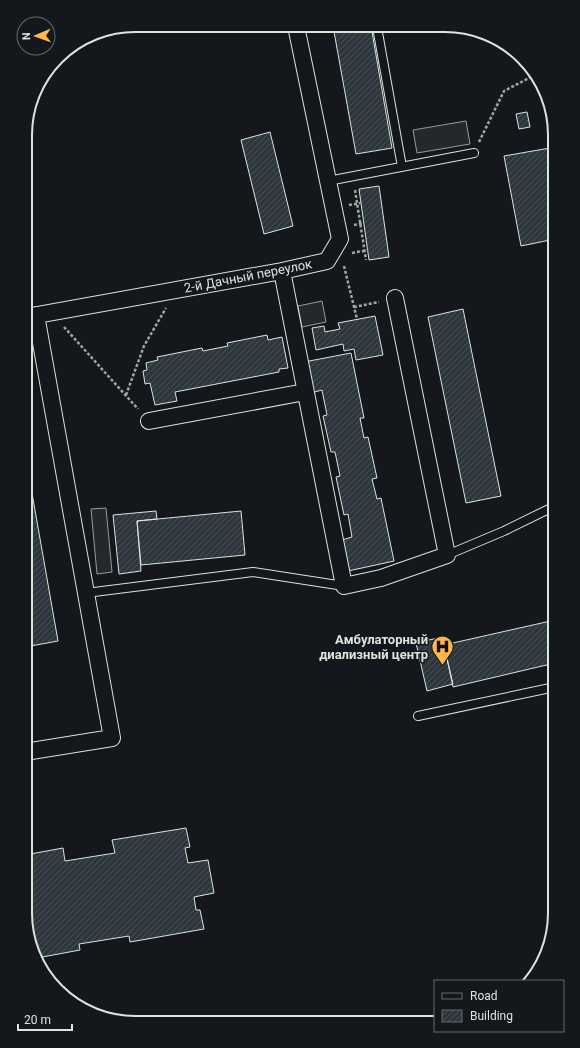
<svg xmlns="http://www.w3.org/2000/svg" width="580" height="1048" font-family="Roboto,sans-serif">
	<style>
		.parking { fill: #24282b; stroke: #939e99 }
		.building { fill: url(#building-hatch); stroke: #d8e6dc }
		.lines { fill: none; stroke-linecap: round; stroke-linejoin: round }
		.service-casing { stroke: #d8e6dc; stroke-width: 10 }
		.minor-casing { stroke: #d8e6dc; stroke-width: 18 }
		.path { stroke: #9da8a2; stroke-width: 2.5; stroke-dasharray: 3 2; stroke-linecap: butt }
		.service { stroke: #14181c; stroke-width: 8 }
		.minor { stroke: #14181c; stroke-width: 16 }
		.labels { text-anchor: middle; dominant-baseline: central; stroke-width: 3; stroke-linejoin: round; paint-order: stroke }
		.street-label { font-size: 13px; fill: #d8e6dc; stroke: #14181c }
		.poi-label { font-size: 13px; font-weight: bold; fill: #d8e6dc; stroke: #14181c; text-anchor: end }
		.rim { fill: none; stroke: #d8e6dc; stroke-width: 2 }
	</style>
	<defs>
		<pattern id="building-hatch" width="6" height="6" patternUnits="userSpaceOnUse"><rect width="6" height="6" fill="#2c363c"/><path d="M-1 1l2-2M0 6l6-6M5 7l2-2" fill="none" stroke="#4a5358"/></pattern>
	</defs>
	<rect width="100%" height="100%" fill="#14181c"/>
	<path class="parking" d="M466,121L470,144L417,153L413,130Z
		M322,301L326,322L302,327L298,306Z
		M106,508L112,572L97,574L91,509Z"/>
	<path class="building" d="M333,26H371L392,148L356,154Z
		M527,112L530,127L519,129L516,114Z
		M270,132L293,226L264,234L241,140Z
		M550,148L555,175V239L521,246L504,156Z
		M379,186L389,257L369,260L359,189Z
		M463,309L501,496L466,503L428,317Z
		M375,316L383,355L356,360L354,349L344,351L343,344L316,350L312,328L324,326L325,332L340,329L338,323Z
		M267,335L268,340L282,337L288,368L279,369V372L175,392L177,401L155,405L150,383L145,384L143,371L147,370L146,363L158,360L157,357L202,348L203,351L228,346L227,343Z
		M351,353L364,418H360L364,438L368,437L377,478L372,479L377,499L381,498L394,561L348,571L342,540L352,537L348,514L344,515L336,477L340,476L335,452H331L323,416L327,415L322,390L311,393L304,362Z
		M26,459L58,641L25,647Z
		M156,511L157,519L137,521L141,571L119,574L113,515Z
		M241,511L245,555L141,565L137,521Z
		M555,620V663L453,687L444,645Z
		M442,637L453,684L427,691L416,643Z
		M186,828L190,847L185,848L188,863L208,860L214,893L194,897L196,910H200L204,929L130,942L129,936L79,944L80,950L37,958L31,948L25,913V855L63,848L65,861L115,853L112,840Z"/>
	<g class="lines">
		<defs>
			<path id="service" d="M377,27L402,167
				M328,181L474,153
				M447,555L504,531L555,506
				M86,593L253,572L344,586
				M418,716L555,687"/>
			<path id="minor" d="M282,271L344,586L381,578L447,555L395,298
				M26,317L282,271L327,261L340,239L296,26
				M149,421L305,392
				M25,752L112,738L36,315"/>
		</defs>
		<use href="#service" class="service-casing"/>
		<use href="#minor" class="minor-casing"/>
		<path class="path" d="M479,142L504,91L533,76
			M355,190L366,260
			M349,205L361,203
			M354,225L363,223
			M352,253L368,250
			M344,266L357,319
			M354,307L379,302
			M64,327L138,409
			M126,395L144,346L166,308"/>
		<use href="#service" class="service"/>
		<use href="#minor" class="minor"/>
	</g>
	<defs>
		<symbol id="hospital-pin" viewBox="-11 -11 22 30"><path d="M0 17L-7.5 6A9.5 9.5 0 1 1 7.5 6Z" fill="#ffb74d" stroke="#14181c"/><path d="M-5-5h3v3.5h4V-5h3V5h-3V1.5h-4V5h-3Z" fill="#111"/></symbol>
	</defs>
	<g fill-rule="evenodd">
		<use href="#hospital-pin" x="430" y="634" width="25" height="34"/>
	</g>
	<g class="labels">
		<g class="street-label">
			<text transform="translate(248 276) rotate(-11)">2-й Дачный переулок</text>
		</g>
		<g class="poi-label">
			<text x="428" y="639">Амбулаторный<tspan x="428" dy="15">диализный центр</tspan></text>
		</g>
	</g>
	<path d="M0 0H580V1048H0ZM135 32H445A103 103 0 0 1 548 135V913A103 103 0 0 1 445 1016H135A103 103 0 0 1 32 913V135A103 103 0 0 1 135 32Z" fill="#14181c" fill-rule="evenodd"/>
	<path class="rim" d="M135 32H445A103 103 0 0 1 548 135V913A103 103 0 0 1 445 1016H135A103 103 0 0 1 32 913V135A103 103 0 0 1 135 32Z"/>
	<rect x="434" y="980" width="130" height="52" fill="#14181c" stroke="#626a69"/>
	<rect x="442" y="993" width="20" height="6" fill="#14181c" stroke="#626a69"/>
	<text x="470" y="1000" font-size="12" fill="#d8e6dc">Road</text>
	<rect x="442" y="1010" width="20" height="12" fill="url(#building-hatch)" stroke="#626a69"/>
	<text x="470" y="1020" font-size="12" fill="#d8e6dc">Building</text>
	<g transform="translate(36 36) rotate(268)"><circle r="19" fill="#14181c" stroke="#626a69"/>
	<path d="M0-3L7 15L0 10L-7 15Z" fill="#ffb74d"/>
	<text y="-6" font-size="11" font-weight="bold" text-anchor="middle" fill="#d8e6dc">N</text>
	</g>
	<path d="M18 1024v6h54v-6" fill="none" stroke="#d8e6dc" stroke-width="2"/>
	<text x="24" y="1024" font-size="12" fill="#d8e6dc" stroke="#14181c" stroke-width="3" paint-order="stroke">20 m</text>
</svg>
